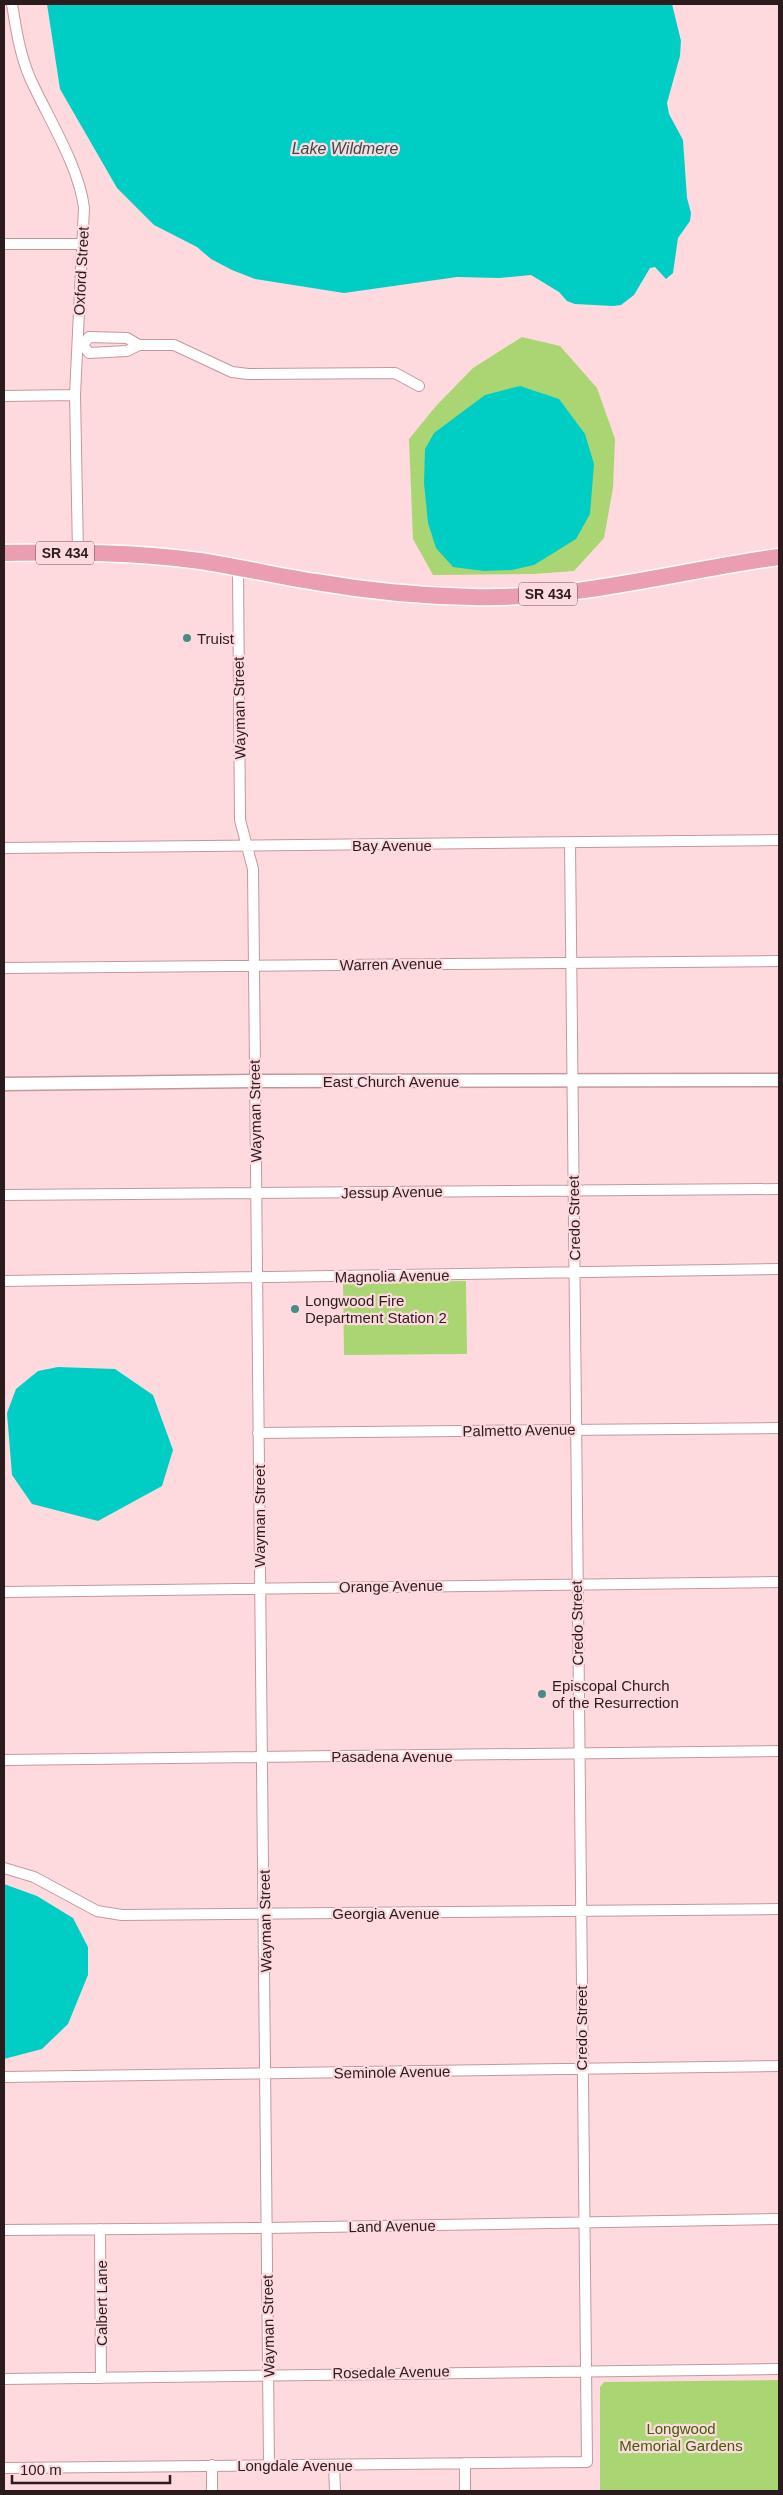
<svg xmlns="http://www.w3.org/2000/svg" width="783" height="2495" font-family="Helvetica,sans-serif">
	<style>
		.green { fill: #a9d673 }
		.water { fill: #00cec5 }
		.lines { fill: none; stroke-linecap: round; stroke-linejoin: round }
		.minor-casing { stroke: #c2989e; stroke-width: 12 }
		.tertiary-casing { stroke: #c2989e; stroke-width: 15 }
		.primary-casing { stroke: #fff; stroke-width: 19 }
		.minor { stroke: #fff; stroke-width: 10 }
		.tertiary { stroke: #fff; stroke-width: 12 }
		.primary { stroke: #eb9eaf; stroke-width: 16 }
		.poi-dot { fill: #468d88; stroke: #fedadf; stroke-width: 2 }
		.labels { text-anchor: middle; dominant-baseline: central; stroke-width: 4.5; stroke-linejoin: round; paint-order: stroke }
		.shield { fill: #fedadf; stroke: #6a5457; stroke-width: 1 }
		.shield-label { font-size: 14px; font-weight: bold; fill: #2b1b1d }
		.street-label { font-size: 15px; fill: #2b1b1d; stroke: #fedadf }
		.poi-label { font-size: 15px; fill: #2b1b1d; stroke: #fedadf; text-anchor: start }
		.park-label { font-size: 15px; fill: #3c5d00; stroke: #fedadf }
		.water-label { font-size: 16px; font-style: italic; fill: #2e504d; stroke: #fedadf }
	</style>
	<rect width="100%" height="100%" fill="#fedadf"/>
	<path class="green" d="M522,337L560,346L597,388L615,439L613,488L604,538L574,571L533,574L433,575L413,539L409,439L436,406L473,368Z
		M466,1281L467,1354L344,1355L343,1283Z
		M779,2380V2491H600V2387L604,2382Z"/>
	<path class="water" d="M47,4H672L681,41L680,56L667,103L669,114L683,140L687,198L691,213L690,221L678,238L673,273L666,279L655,267L650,268L634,295L621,305L613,306L575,304L567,301L559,292L531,275L499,278L457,277L344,293L255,279L232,270L211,259L197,247L154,225L117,188L60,89Z
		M520,386L559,399L585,434L594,464L590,514L576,539L534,565L512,570L484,571L453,567L436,548L428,523L424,483L425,449L434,433L485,395Z
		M58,1367L115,1369L153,1395L173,1450L162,1486L98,1521L32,1504L12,1475L7,1413L16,1389L38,1371Z
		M4,1884L37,1896L73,1918L88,1947V1975L68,2024L42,2049L4,2059Z"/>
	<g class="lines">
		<defs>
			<path id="minor" d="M12,4C16,29 20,55 30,78C48,118 79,166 84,208L75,395L78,553
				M4,244H82
				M89,337L127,338L139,345L127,351L89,353L83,345Z
				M139,345H174L232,372L248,374L395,373L419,386
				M4,396L75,395
				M238,568L240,820L253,869L269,2465
				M4,848L779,840
				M4,968L779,961
				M4,1195L779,1189
				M4,1281L779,1269
				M258,1433L779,1428
				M4,1592L779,1582
				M4,1760L779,1751
				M4,1868L34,1877L97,1911L122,1915L779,1909
				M4,2077L779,2066
				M100,2229L101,2378
				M4,2230L267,2228L779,2219
				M4,2379L779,2369
				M465,2463V2491
				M212,2465V2491
				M334,2465L335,2491
				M4,2468L587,2462L570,843"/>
			<path id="tertiary" d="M4,1084L254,1081L779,1080"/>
			<path id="primary" d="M4,553C69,552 135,552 200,561C239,567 277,576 316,582C368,591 419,596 472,597C579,600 675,571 779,557"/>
		</defs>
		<use href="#minor" class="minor-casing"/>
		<use href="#tertiary" class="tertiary-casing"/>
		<use href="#primary" class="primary-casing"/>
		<use href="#minor" class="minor"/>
		<use href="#tertiary" class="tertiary"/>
		<use href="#primary" class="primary"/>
	</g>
	<g class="poi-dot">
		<circle cx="187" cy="638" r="5"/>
		<circle cx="295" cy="1309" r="5"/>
		<circle cx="542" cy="1694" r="5"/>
	</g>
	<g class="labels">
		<g class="shield">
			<rect x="36" y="541.5" width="58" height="23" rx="4"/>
			<rect x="519" y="582.5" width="58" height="23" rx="4"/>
		</g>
		<g class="shield-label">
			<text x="65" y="553">SR 434</text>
			<text x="548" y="594">SR 434</text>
		</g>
		<g class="street-label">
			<text transform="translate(81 271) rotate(-87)">Oxford Street</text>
			<text transform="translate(239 708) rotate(-91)">Wayman Street</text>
			<text x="392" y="845">Bay Avenue</text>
			<text transform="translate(391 964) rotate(-1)">Warren Avenue</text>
			<text x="391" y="1081">East Church Avenue</text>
			<text transform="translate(255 1111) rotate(-91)">Wayman Street</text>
			<text transform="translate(392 1192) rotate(-1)">Jessup Avenue</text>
			<text transform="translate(574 1218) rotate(-91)">Credo Street</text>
			<text transform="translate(392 1276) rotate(-1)">Magnolia Avenue</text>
			<text transform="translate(519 1430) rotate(-1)">Palmetto Avenue</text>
			<text transform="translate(259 1516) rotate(-90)">Wayman Street</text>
			<text transform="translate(391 1586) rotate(-1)">Orange Avenue</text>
			<text transform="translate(577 1623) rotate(-91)">Credo Street</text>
			<text x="392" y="1756">Pasadena Avenue</text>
			<text x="386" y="1913">Georgia Avenue</text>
			<text transform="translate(265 1921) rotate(-91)">Wayman Street</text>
			<text transform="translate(581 2028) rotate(-90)">Credo Street</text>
			<text transform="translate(392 2072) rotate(-1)">Seminole Avenue</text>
			<text transform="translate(392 2226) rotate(-1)">Land Avenue</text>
			<text transform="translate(101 2303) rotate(-90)">Calbert Lane</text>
			<text transform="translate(268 2326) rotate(-91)">Wayman Street</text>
			<text transform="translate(391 2372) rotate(-1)">Rosedale Avenue</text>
			<text x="295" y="2465">Longdale Avenue</text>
		</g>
		<g class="poi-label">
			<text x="197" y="638">Truist</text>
			<text x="305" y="1300">Longwood Fire<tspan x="305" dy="17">Department Station 2</tspan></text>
			<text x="552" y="1685">Episcopal Church<tspan x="552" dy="17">of the Resurrection</tspan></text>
		</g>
		<g class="park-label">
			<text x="681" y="2428">Longwood<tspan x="681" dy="17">Memorial Gardens</tspan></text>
		</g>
		<g class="water-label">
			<text x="345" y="148">Lake Wildmere</text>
		</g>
	</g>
	<rect width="783" height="2495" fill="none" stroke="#2b1b1d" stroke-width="10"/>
	<path d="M12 2475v8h158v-8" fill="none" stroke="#2b1b1d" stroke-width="2.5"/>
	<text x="20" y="2475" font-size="15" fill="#2b1b1d" stroke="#fedadf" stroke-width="4" paint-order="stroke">100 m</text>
</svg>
